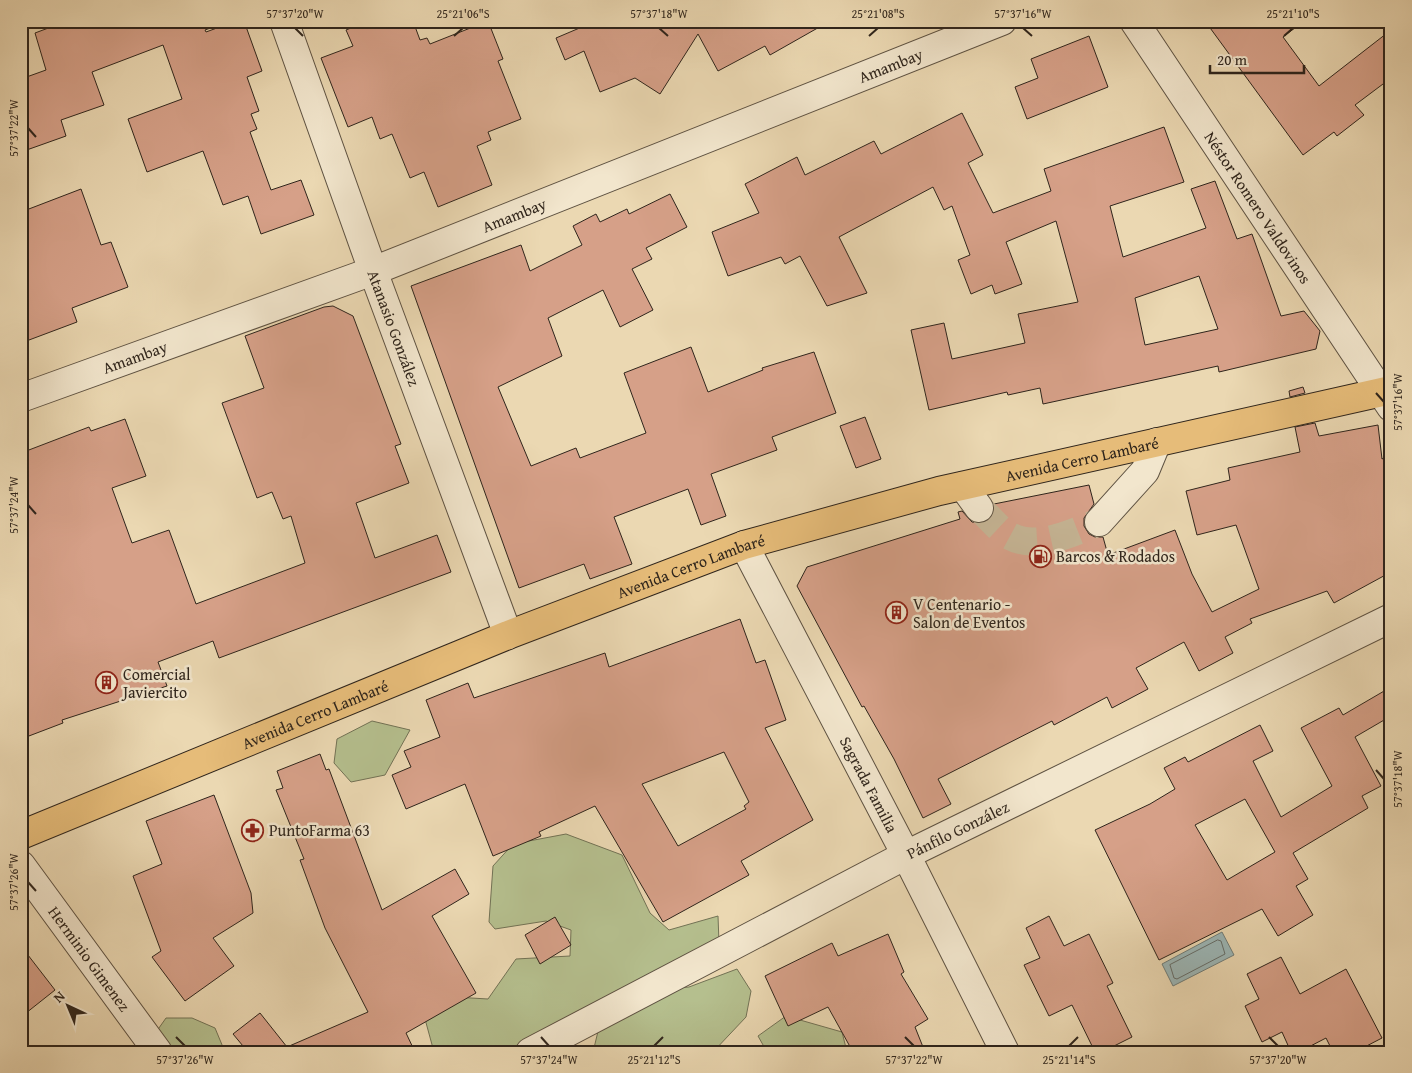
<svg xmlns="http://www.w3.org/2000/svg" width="1412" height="1073" font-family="'Gentium Book Plus',serif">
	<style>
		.green { fill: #b5bf8e; stroke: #727255 }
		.water { fill: #9cb7b7; stroke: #707d79 }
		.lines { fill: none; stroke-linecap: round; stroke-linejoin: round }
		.shore { stroke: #666e6a; stroke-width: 1 }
		.building { fill: #d6a088; stroke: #2f251c; fill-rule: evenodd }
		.minor-tunnel { stroke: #c5b494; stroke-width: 28; stroke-dasharray: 28 14; stroke-linecap: butt }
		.minor-casing { stroke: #5e5242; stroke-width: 30 }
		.major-casing { stroke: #2f251c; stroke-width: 30 }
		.minor { stroke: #f2e6cd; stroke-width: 28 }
		.major { stroke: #e6bc79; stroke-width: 28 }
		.ticks { fill: none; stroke: #2f251c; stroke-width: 2 }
		.labels { text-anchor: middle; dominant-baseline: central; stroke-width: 5; stroke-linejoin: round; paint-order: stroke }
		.street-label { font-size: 16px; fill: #2f251c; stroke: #f2e6cd }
		.poi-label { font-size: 16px; fill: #2f251c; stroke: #f2e6cd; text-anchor: start }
		.neatline { fill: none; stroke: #2f251c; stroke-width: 2 }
		.ticks-label { font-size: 12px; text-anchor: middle; fill: #2f251c }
	</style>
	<rect width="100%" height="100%" fill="#ebd8b2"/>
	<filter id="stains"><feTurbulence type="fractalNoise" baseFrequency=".004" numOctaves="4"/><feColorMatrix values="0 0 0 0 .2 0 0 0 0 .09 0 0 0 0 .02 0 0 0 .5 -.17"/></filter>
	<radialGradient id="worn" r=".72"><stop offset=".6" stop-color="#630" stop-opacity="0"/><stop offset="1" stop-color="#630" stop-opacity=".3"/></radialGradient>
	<path class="green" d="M372,721L410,730L385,775L351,782L334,763L337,739Z
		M566,834L622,855L650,913L669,930L718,916L719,943L653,990L689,987L737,969L751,991L746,1017L713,1052H596L594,1048L600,1023L548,1052H434L425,1019L438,996L488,999L516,959L570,956L571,930L546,921L495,929L489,922L493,866L513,844Z
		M786,1016L842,1032L847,1052H767L758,1036Z
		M166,1018H192L215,1028L225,1052H142Z"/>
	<path class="water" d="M1222,932L1234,955L1173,986L1162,964Z"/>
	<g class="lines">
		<path class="shore" d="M1218,940L1221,941L1225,954L1177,979L1174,978L1170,965Z"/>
	</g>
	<path class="building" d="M67,21H220L221,24L205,30L206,32L236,21H244L262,71L247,77L259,111L251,114L257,129L250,132L271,190L301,180L314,215L261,234L248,196L223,205L203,151L147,172L128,119L182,99L163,45L92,72L104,105L61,120L66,136L21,152V79L46,70L35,33Z
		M368,21H413L420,40L427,38L430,44L488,21L503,59L498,61L521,119L488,132L491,140L477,146L492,185L438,207L424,172L410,178L392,134L380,139L372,117L348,127L321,58L353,46L346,30Z
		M596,21H830L770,55L765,46L718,71L698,34L660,94L635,78L600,92L584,51L565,60L556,38Z
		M1205,21H1304L1283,37L1319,86L1391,30V78L1355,105L1364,115L1337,136L1334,132L1303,155Z
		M1089,36L1108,87L1027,119L1015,87L1038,78L1031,59Z
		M962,113L983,155L968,163L993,213L1051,191L1044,169L1164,127L1184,182L1110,206L1123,257L1206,228L1191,189L1215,181L1237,239L1252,234L1281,316L1304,311L1320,331L1316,349L1219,372L1218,366L1043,404L1040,388L1008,395L1007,392L929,410L911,330L944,323L952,359L1025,343L1018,314L1078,302L1056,221L1006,242L1022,284L995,294L992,285L971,294L958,260L970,255L952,206L944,210L933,187L839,237L867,293L827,306L800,256L785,264L781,257L728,276L712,232L759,213L745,184L797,157L805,175L874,141L881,154ZM1199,276L1218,329L1145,345L1135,298Z
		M81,189L101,245L111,242L128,287L72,308L77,322L21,343V212Z
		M670,194L687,227L646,248L652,259L632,269L653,310L620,327L603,290L548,318L562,356L498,387L531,466L576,448L580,458L646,433L624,373L691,347L708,392L763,370L762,368L814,352L836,413L772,437L777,450L711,474L726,516L701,525L688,489L614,517L632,564L590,579L584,564L519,588L411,286L521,245L530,271L582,245L573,226L596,214L600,222L627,209L629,214Z
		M333,306L353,316L401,444L395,446L409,483L356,503L375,558L437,535L451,572L219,658L213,641L158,662L167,686L62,720L63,723L21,739V453L89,427L91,431L125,419L146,476L112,488L132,543L169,530L196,604L305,563L291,516L283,519L272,492L257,498L222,403L264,388L245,336L324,307Z
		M1303,387L1305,393L1290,397L1289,391Z
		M865,417L881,459L856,468L840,426Z
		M1315,423L1319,436L1378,425L1382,459L1391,454V572L1334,603L1327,591L1250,619L1252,623L1225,637L1233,653L1199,671L1184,642L1136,668L1148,689L1112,708L1107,697L1054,725L1052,721L938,779L951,804L923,818L894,759L864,706L862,707L797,586L807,567L960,519L958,512L962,511L972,522L981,523L988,521L993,515L994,504L1089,485L1094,504L1084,518V526L1089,534L1095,537H1103L1108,555L1175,530L1192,574L1212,612L1259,589L1236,525L1197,535L1186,491L1230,480L1228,468L1300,452L1295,427Z
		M740,619L756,663L765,660L786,720L765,728L813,820L741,861L749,875L663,922L595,806L539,832L541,836L493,856L465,784L406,809L392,775L411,767L404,751L440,737L426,700L468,683L474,698L605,653L609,667ZM724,752L749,802L744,806L746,809L678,846L642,784Z
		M1391,687V716L1355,737L1381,786L1362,796L1368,808L1293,853L1308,879L1296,886L1313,915L1278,936L1262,909L1159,960L1095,830L1150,804L1175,789L1164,768L1185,757L1188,762L1260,725L1273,751L1253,761L1281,817L1332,786L1301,728L1339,708L1343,715ZM1245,799L1275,852L1227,880L1195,825Z
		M320,754L326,770L329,769L382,910L455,869L469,894L432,916L476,993L406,1033L415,1052H248L233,1034L260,1013L287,1047L368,1012L325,928L300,860L304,859L276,790L283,788L277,771Z
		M214,795L251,893L253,913L213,938L234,966L185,1001L152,957L161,951L133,876L162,864L146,821Z
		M1049,916L1064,946L1089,934L1113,983L1107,986L1132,1037L1102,1052H1095L1072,1005L1049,1016L1024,965L1040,958L1026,928Z
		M555,917L571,945L540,964L525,935Z
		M888,934L904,972L901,974L928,1019L915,1027L925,1052H853L828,1007L788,1026L765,976L832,943L838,956Z
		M21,946L55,990L21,1017Z
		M1281,957L1300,994L1346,969L1382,1038L1355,1052H1333L1326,1038L1299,1052H1291L1282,1032L1262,1042L1245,1006L1259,999L1247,974Z"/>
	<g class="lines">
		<path class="minor-tunnel" d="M979,508C988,516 996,526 1005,533C1032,553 1072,533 1099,522"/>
		<defs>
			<g id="minor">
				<path id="s1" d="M284,21L373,271L508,635"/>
				<path id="s2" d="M1134,21L1391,407"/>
				<path id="s3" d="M21,398L373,271L1002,21"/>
				<path d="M963,486L979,508"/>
				<path d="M1099,522L1145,471L1157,442"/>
				<path id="s4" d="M744,545L906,855L1005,1052"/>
				<path id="s5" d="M21,865L158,1052"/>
				<path id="s6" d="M530,1052L906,855L1391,618"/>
			</g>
			<g id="major">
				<path id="s7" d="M21,835L508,635L744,545L939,491L1391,390"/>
			</g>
		</defs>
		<use href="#minor" class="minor-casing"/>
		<use href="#major" class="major-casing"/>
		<use href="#minor" class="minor"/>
		<use href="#major" class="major"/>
	</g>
	<path class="ticks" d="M295,28L303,36M659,28L668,36M1023,28L1032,36M454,36L463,28M869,36L878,28M1284,36L1293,28M28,128L36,137M1376,393L1384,402M28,505L36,514M1376,770L1384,779M28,882L36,891M176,1037L185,1046M541,1037L549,1046M905,1037L914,1046M1269,1037L1278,1046M654,1046L663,1037M1069,1046L1078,1037"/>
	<defs>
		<symbol id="fuel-ring" viewBox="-11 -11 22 22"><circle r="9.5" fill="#f2e6cd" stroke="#8f2418" stroke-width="1.5"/><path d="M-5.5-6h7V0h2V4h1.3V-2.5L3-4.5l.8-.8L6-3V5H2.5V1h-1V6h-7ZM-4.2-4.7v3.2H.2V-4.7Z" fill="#8f2418"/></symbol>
		<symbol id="building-ring" viewBox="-11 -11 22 22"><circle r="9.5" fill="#f2e6cd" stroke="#8f2418" stroke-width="1.5"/><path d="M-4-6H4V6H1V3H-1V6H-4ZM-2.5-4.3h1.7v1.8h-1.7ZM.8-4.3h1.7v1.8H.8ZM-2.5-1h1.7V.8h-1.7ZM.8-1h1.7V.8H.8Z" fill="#8f2418"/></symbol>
		<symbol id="pharmacy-ring" viewBox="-11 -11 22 22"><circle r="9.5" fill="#f2e6cd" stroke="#8f2418" stroke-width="1.5"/><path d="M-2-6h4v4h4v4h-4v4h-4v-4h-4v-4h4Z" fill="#8f2418"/></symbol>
	</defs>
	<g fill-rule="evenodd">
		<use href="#fuel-ring" x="1028" y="544" width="25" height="25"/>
		<use href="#building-ring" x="884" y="600" width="25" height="25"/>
		<use href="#building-ring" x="94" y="670" width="25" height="25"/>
		<use href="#pharmacy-ring" x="240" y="818" width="25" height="25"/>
	</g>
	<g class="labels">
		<g class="street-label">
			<text stroke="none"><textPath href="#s3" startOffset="931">Amambay</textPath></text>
			<text stroke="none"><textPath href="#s2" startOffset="224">Néstor Romero Valdovinos</textPath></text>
			<text stroke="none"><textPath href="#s3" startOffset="526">Amambay</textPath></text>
			<text stroke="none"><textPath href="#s1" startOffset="326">Atanasio González</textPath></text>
			<text stroke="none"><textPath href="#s3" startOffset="121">Amambay</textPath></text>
			<text stroke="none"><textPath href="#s7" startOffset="1128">Avenida Cerro Lambaré</textPath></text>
			<text stroke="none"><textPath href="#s7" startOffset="722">Avenida Cerro Lambaré</textPath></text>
			<text stroke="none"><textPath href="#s7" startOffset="318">Avenida Cerro Lambaré</textPath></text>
			<text stroke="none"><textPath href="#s4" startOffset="270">Sagrada Familia</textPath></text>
			<text stroke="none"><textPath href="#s6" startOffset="482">Pánfilo González</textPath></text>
			<text stroke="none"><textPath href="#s5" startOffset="116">Herminio Gimenez</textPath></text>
		</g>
		<g class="poi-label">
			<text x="1056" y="556">Barcos &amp; Rodados</text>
			<text x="913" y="604">V Centenario -<tspan x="913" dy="18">Salon de Eventos</tspan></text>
			<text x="123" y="674">Comercial<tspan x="123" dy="18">Javiercito</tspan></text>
			<text x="269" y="830">PuntoFarma 63</text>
		</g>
	</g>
	<rect width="1412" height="1073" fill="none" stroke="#ebd8b2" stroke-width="55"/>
	<g transform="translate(68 1006) rotate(316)" stroke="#f2e6cd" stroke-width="4" paint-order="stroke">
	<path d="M0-4L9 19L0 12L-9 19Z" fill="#2f251c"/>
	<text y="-8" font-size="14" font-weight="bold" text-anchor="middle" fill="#2f251c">N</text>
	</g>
	<path d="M1210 65v8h94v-8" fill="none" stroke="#2f251c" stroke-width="2.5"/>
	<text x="1217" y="65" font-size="15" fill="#2f251c" stroke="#f2e6cd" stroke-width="4" paint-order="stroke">20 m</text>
	<rect x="28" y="28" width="1356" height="1018" class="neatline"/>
	<g class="ticks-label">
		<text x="295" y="18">57°37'20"W</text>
		<text x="463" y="18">25°21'06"S</text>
		<text x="659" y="18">57°37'18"W</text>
		<text x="878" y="18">25°21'08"S</text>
		<text x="1023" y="18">57°37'16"W</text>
		<text x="1293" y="18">25°21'10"S</text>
		<text transform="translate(14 128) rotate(-90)" y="4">57°37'22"W</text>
		<text transform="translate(1398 402) rotate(-90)" y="4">57°37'16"W</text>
		<text transform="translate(14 505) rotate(-90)" y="4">57°37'24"W</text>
		<text transform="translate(1398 779) rotate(-90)" y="4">57°37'18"W</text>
		<text transform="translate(14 882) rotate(-90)" y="4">57°37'26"W</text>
		<text x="185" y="1064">57°37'26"W</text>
		<text x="549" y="1064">57°37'24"W</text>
		<text x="654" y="1064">25°21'12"S</text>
		<text x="914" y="1064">57°37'22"W</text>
		<text x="1069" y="1064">25°21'14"S</text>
		<text x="1278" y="1064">57°37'20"W</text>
	</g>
	<rect width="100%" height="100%" filter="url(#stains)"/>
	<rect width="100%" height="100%" fill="url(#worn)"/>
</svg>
